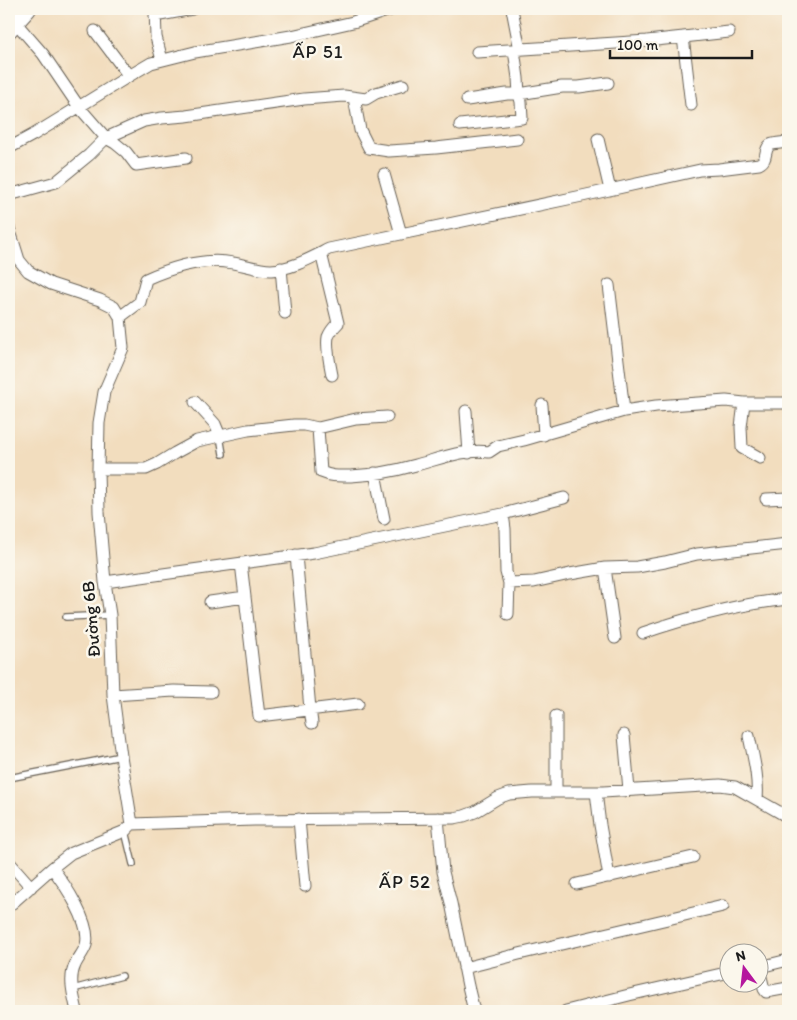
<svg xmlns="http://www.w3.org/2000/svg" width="797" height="1020" font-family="Itim,sans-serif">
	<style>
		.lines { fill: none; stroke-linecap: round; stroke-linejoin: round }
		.service-casing { stroke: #676055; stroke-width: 8 }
		.minor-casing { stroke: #676055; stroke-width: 13 }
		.secondary-casing { stroke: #676055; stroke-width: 18 }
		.service { stroke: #fff; stroke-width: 5.5 }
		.minor { stroke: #fff; stroke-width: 11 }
		.secondary { stroke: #fff; stroke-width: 16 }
		.labels { text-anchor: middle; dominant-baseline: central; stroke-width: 5; stroke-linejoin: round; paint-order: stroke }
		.street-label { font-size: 18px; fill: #1c1c1c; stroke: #fbf7ec }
		.neighbourhood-label { font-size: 19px; letter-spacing: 1px; fill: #1c1c1c; stroke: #fbf7ec }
	</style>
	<rect width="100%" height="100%" fill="#fbf7ec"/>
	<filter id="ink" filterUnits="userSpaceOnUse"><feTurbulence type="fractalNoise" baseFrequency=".02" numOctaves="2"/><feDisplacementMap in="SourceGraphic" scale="10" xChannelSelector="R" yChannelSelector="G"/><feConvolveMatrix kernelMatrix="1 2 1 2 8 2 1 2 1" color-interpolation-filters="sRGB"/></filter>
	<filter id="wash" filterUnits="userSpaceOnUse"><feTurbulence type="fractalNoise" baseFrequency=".0096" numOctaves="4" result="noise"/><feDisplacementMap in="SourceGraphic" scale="20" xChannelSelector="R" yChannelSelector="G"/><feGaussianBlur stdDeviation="1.12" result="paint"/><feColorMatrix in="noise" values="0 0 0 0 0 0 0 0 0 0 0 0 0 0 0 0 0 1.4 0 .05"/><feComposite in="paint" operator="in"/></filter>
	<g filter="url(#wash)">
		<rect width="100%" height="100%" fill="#f2ddbe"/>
	</g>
	<g filter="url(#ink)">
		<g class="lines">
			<defs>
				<path id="service" d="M9,82L10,81
					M220,436L223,454
					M66,617L110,615
					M9,778L121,756
					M125,831L133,864
					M73,989L122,976"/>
				<path id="minor" d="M155,9L156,37L162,60
					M512,9L520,50
					M155,16L192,9
					M16,23L43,54L79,107L106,138L115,143L126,152L136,165L186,158
					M95,31L129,76
					M683,37L691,105
					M477,52L647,41L729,32
					M354,98L360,130L369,148L389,151L436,148L517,139
					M467,100L507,94H519L518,78L514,50
					M460,125L522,118L521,102L519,94L562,87H579L608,83
					M598,139L610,190
					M9,148L33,135L129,76L151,63L195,52L291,36L353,22L393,9
					M384,174L401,234
					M9,195L56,182L89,155L106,138L144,121L162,118L186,116L304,99L344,96L366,99L376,93L403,85
					M9,228L19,260L28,271L51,284L100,300L114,307L120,317L123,348L104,392L99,423L98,469L99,512L105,582L110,615L113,695L121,756L132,824L125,831L71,853L52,868C64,883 92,924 86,945C84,952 78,958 75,965C68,979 74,997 77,1011
					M321,253L338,323C334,327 330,332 328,337C326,347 330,365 332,375
					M281,268L285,313
					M609,285L624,411
					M120,317L140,302L146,279C173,267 204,257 233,263C246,265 258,270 271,270C292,269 311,258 329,249L582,196L700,170L719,169L759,164C769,159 763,150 770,145C775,143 783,143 788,142
					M195,402L215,424L220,436
					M744,403L741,427L742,448L760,458
					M542,405L544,435
					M466,411L469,453
					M318,428L321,472C333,477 338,476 351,476C373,475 395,471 416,465C439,459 466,448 489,452L498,446L524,440L624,411L656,406L726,401L744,403H788
					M98,469H146L157,464L175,453L197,441L248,430L294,425H304L318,428L356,419L387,417
					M375,473L384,519
					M766,499L788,498
					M503,514L505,529L506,572L509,583L508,614
					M296,555L310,709L312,723
					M241,563L259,716L358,704
					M605,568L615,638
					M105,582L314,553L503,514L564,498
					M509,583L534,582L570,574L605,568L637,567L665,562L697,554L788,544
					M210,602L245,597
					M643,633C690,617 738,604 788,599
					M113,695L174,691L211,692
					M556,716V792
					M624,735L629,790
					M749,736C753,756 759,778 757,799
					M596,792L600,825L609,877
					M438,818L443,872L451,903L468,986L474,1011
					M299,819L305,886
					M132,824L254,820L454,818L464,816L475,812L498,798L509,794L532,792H603L720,785L735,787L788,817
					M9,862L31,887
					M577,884L693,857
					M9,906L52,868
					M760,967L788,960
					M464,968L519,954L723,906
					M760,973L764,989L766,992L788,988
					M566,1011L629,995L730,972"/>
				<path id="secondary" d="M9,30L28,9"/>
			</defs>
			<use href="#service" class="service-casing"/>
			<use href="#minor" class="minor-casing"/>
			<use href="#secondary" class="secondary-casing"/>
			<use href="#service" class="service"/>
			<use href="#minor" class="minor"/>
			<use href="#secondary" class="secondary"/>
		</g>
	</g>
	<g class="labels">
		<g class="street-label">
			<text transform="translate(91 619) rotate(-95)">Đường 6B</text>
		</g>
		<g class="neighbourhood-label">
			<text x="318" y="51">ẤP 51</text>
			<text x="405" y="881">ẤP 52</text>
		</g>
	</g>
	<rect width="797" height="1020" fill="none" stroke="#fbf7ec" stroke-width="30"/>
	<g transform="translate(744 968) rotate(345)"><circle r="24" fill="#fbf7ec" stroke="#a29f99"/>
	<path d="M0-4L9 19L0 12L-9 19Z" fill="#b5179e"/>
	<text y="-8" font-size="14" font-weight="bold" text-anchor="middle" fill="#1c1c1c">N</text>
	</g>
	<path d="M610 50v8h142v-8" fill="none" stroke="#1c1c1c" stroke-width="2.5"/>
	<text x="617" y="50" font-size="15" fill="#1c1c1c" stroke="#fbf7ec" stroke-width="4" paint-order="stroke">100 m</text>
</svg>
